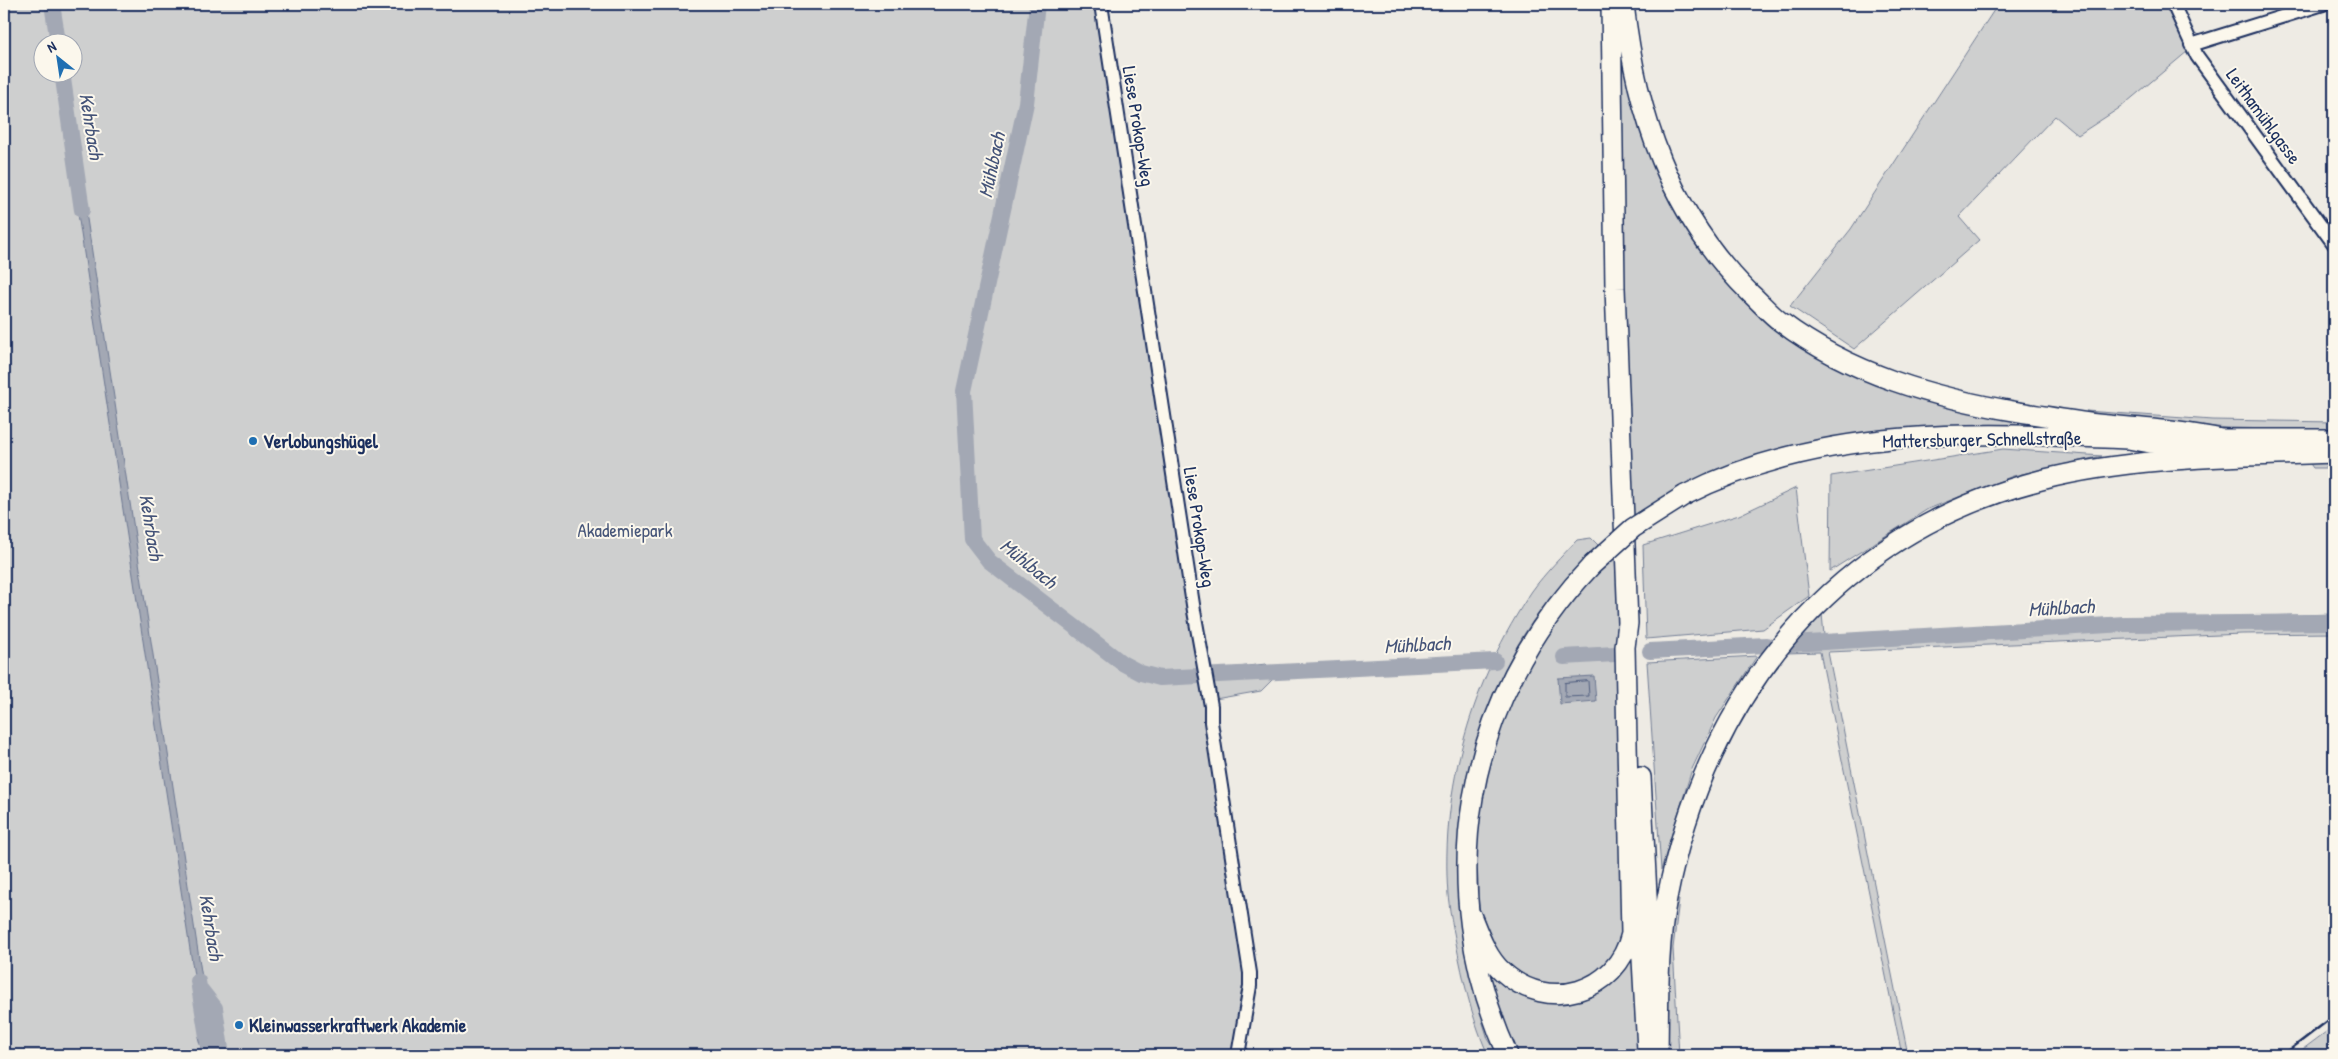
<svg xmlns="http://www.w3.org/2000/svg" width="2338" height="1059" font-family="'Patrick Hand',sans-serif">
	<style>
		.green { fill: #cecfcf; stroke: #747f96; fill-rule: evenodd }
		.water { fill: #a3a8b4; stroke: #6d7892 }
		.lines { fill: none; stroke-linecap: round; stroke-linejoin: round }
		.shore { stroke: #515f80; stroke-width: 1 }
		.river { stroke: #a3a8b4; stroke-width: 16 }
		.minor-casing { stroke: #1b2f5e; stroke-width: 16 }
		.highway-casing { stroke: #1b2f5e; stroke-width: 22 }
		.minor { stroke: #fbf7ec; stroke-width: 12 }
		.highway { stroke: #fbf7ec; stroke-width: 19 }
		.rail { stroke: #1b2f5e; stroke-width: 2.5 }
		.highway-bridge-casing { stroke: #1b2f5e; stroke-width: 22; stroke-linecap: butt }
		.highway-bridge { stroke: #fbf7ec; stroke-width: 19 }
		.poi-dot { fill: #1f6fb2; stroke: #fbf7ec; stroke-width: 2 }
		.labels { text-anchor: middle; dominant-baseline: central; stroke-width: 4; stroke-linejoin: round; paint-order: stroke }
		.street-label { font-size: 19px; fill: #1b2f5e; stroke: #fbf7ec }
		.poi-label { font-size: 19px; font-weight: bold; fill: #1b2f5e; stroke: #fbf7ec; text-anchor: start }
		.park-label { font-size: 19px; fill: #48577a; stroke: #fbf7ec }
		.water-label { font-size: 20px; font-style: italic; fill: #445378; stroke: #fbf7ec }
	</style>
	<rect width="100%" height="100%" fill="#eeebe4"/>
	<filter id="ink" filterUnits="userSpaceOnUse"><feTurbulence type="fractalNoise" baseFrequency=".02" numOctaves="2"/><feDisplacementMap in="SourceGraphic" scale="10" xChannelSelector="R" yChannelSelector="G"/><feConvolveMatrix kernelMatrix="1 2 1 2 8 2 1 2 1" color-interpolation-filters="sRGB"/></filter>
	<g filter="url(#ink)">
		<path class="green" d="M4,4H1097L1246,978L1233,1055H4ZM42,42H72V72H42Z
			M1998,4H2168L2188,51L2121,107L2078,135L2055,116L1959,217L1979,240L1854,349L1790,306L1851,229Z
			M1628,42L1680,202L1780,322L1885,379L2059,418L2056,436L1877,440L1681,488L1623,525L1612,44Z
			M2086,411L2212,420L2334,422V430L2228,428L2115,418Z
			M2003,449L2102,456L2013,476L1928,509L1830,571L1831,476Z
			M2334,459V468H2313L2308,461Z
			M1796,488L1809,596L1763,629L1646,639L1643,545L1739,515Z
			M1591,538L1598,545C1568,576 1537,610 1516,648C1471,729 1449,826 1461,918C1466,950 1477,982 1485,1013L1482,1020L1488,1039L1499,1055H1488C1474,1023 1466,992 1459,958C1455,937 1450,916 1448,895C1440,789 1473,678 1532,591C1545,573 1562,556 1577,540Z
			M1624,547L1647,1055H1508L1483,992L1469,825L1474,786L1541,625Z
			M1822,614L1824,635L2186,618L2334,614V633L2242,634L1828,652L1908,1055H1902L1820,652L1786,653Z
			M1757,656L1716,718L1692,769L1661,870L1647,662Z
			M1266,664L1273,671L1274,678L1261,691L1215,699L1209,670Z
			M1672,899L1679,900L1673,948L1679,1055H1667L1664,990Z
			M2334,1026V1055H2295Z"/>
		<path class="water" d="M73,181L84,199L202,978L204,989L209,996L198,1002Z
			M1594,676L1596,701L1560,704L1558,678Z
			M215,1035L218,1048L225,1049L223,1055H203L198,1037Z"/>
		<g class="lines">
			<path class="shore" d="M1588,681L1589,696L1565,697V683Z"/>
			<path class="river" d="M52,4L58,42
				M1037,4L1026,103L964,391L972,539L989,561L1122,663L1141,673L1160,678L1495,661
				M62,72L82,210
				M1791,644L2125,624L2334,622
				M1650,651L1766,645
				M1564,657L1615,654
				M198,981L210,1055
				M201,990L215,1008L221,1049L219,1055"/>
			<defs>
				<path id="minor" d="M1101,4L1194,611L1211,706V722L1250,973V986L1238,1055
					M2173,4L2197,56L2334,244
					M2191,45L2323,4"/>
				<path id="highway" d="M1624,4C1636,113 1670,215 1751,294C1761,303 1770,314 1781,322C1850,374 1935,398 2019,412C2045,416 2071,421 2097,424C2139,428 2180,430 2221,439
					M2128,439L2150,443L2211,446
					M2210,439H2334
					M1685,495C1822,425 1978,432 2127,439
					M1641,777L1650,954
					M1471,915C1479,935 1487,958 1503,972C1548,1013 1617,993 1631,934L1625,647L1628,623L1615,288L1611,4
					M1641,941L1647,1050
					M1508,1055C1431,886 1464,699 1592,565
					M1658,1055C1659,1003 1657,950 1667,898C1706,694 1836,533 2041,480C2136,456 2237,457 2334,453"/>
			</defs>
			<use href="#minor" class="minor-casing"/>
			<use href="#highway" class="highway-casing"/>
			<use href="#minor" class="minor"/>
			<use href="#highway" class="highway"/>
			<path class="rail" d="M2283,1055L2334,1016"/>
			<defs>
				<path id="highway-bridge" d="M1592,565L1633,528L1685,495"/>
			</defs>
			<use href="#highway-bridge" class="highway-bridge-casing"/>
			<use href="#highway-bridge" class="highway-bridge"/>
		</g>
	</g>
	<g class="poi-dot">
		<circle cx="253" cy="441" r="5"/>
		<circle cx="239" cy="1025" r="5"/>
	</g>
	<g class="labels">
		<g class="street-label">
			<text transform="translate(2264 116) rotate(54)">Leithamühlgasse</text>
			<text transform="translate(1139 126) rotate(81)">Liese Prokop-Weg</text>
			<text transform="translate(1982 439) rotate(-1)">Mattersburger Schnellstraße</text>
			<text transform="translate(1200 527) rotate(81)">Liese Prokop-Weg</text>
		</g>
		<g class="poi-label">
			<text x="263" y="441">Verlobungshügel</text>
			<text x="249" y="1025">Kleinwasserkraftwerk Akademie</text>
		</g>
		<g class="park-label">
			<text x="625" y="530">Akademiepark</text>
		</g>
		<g class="water-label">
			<text transform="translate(92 126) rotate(81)">Kehrbach</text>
			<text transform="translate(991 165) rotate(-78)">Mühlbach</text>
			<text transform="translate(152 527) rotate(81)">Kehrbach</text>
			<text transform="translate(1029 563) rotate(39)">Mühlbach</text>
			<text transform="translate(2061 607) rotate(-3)">Mühlbach</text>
			<text transform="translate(1417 644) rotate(-3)">Mühlbach</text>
			<text transform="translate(212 927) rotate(81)">Kehrbach</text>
		</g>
	</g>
	<rect width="2338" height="1059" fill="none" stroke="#fbf7ec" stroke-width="20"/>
	<rect x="10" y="10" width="2318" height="1039" fill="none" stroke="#1b2f5e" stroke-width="2" filter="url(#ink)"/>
	<g transform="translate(58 58) rotate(330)"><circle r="24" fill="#fbf7ec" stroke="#a1a7b3"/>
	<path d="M0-4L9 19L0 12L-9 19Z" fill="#1f6fb2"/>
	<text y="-8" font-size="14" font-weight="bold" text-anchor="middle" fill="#1b2f5e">N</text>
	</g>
</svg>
